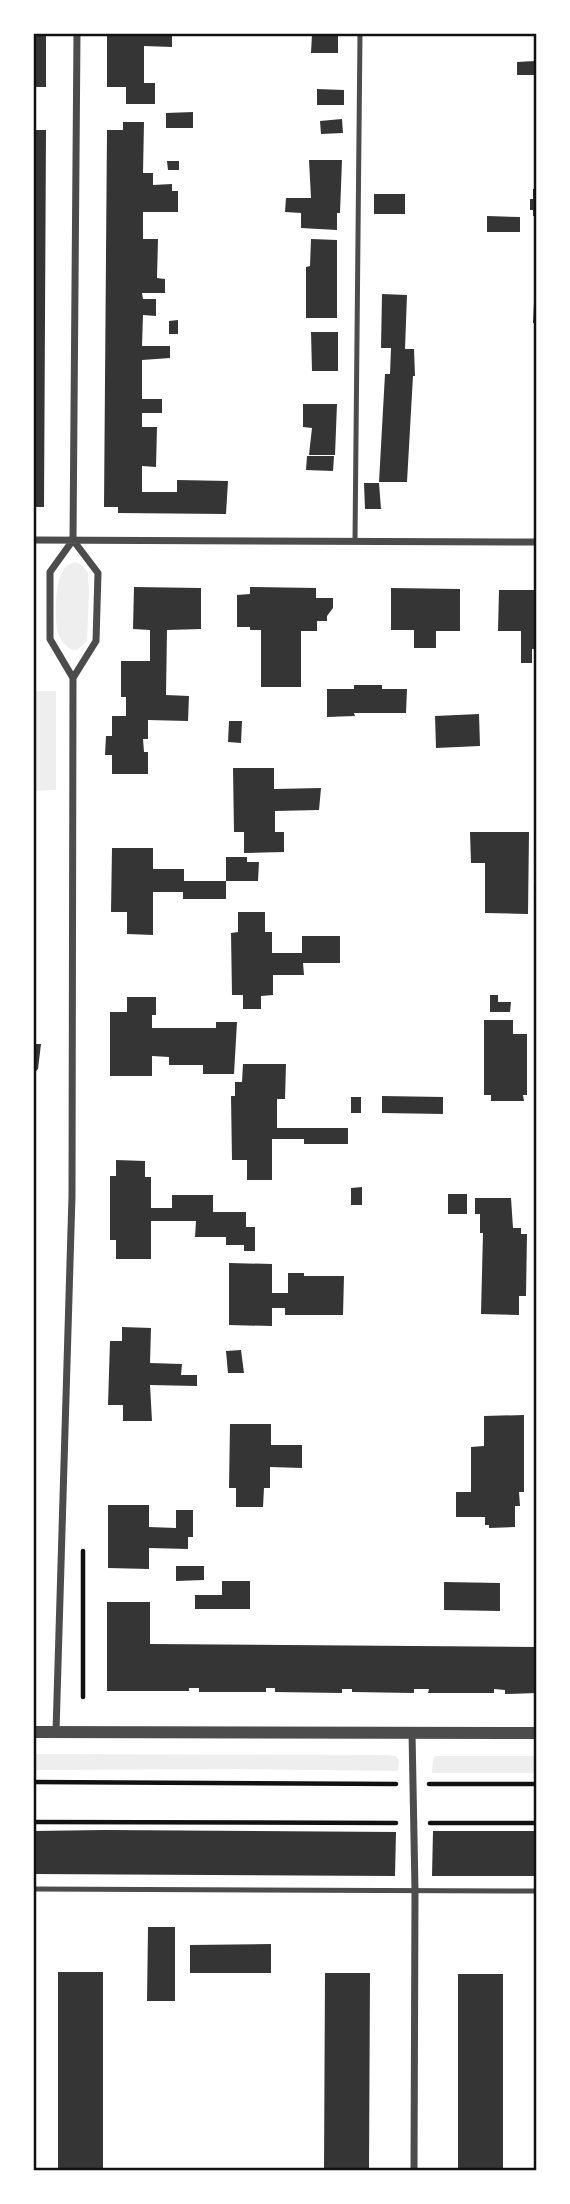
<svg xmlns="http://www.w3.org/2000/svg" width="570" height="2204" font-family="Barlow,sans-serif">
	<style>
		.green { fill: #eee }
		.building { fill: #353535 }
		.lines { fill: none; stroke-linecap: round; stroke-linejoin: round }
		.path { stroke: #111; stroke-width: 4.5 }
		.service { stroke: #4c4c4c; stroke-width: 5 }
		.minor { stroke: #4c4c4c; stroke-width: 7 }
		.tertiary { stroke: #4c4c4c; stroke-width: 12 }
		.neatline { fill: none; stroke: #111; stroke-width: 2.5 }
	</style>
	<rect width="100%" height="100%" fill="#fff"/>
	<path class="green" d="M75,562L83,566L88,573L89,590L87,641L77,650H72C66,646 60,640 58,633C54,620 55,577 65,567C67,565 71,564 75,562Z
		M33,691H56V790L33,791Z
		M35,1754L387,1755L396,1756L399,1761L398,1771L240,1769L33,1770Z
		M435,1756H537V1773H432L433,1759Z"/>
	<path class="building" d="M33,33H46V87H33Z
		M107,33H172V47L144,46V83H155V104H126V87H107Z
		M325,33H338V53H311L312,34Z
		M535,61V75H517V62Z
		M317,89L344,90V105H317Z
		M193,112V128H166V113Z
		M342,119L343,133L321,134L320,121Z
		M123,122H144L143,173H153V185L172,184V191H178V212H143V239H158L157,278L165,279V293H142L143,299H156V316L143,315L142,346H170V358L142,360V399H162V413H142V427H157L156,467L142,466V492H177V480L228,481L226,514L118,513V507H104L107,130H123Z
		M33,130H46L44,507H33Z
		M309,160H342L340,213H337V230L301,228V213L285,212L286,198H311Z
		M167,161H179V170H168Z
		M533,189H537V216H533V210H530V199H533Z
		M374,194H405V214H374Z
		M487,216L520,217V232H487Z
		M311,239L337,240V318H306V267L310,266Z
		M382,294L407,295L405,349H414L415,376H413L407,482H379L385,374H390L391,348H381Z
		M534,302H537V323H533Z
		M178,320V334H169V321Z
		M311,332H338V371H312Z
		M303,404H337L335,455H309L312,428L303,427Z
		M307,456H334L333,471L306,470Z
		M364,483H379L381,509H365Z
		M134,587L201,588V629L167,630L166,695L189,696L188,721L148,720V739H143L144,752H148V774H112V755H105L106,736H112V716H126V697H121V661H150V630L133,629Z
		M250,587L316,588V598H333V608L327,616V621H317V631H301V687H261V630H250V627H237V595L250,594Z
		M391,588L460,589V631H436V648H414V630H391Z
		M499,590H537V649H532V663H521V631H498Z
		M354,685H382V689H407L406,713H354L355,716L327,717V689H354Z
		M479,714L480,746L436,748L435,716Z
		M229,721H242L241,743L228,742Z
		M233,768H274V789L321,788L319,810L275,811V832H284V852L244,853V832H234Z
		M470,832H529L528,914L485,913V863H471Z
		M112,848H153V869H184V881H226V899H183V892H153V935L127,934V912H111Z
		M226,857H247V862H259L258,881H226Z
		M238,912H265V932H272V953H302V936H340V963H303L304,975H273V995L261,996V1009H243V995H232L231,933L238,932Z
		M490,995H498V1002H511L510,1012H490Z
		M534,995H537V1014H534Z
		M127,997H156V1015H152V1028H216V1022H237L234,1074H203V1065H169V1057L152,1056V1076H110V1012H127Z
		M484,1020H513V1034H527V1095H523L524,1101H491V1095H484Z
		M33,1044H41L38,1069L33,1074Z
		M243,1064H286L285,1099H277V1128H348V1144H304V1139H272V1180H247V1160H232L231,1096H235V1082H242Z
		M382,1096L443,1097V1114L382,1113Z
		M351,1097H361V1113H351Z
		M116,1160L145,1161V1177H151V1208H172V1195H213V1212H246V1227H255V1251H244V1245H226V1237H195L196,1221H151V1259H116V1240H110V1176H116Z
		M362,1187V1205H351V1188Z
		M448,1194H467V1214H448Z
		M475,1198H511L513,1228H521V1234H527L526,1296H519V1315L481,1314L483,1233H480V1214H475Z
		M229,1263L272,1264V1293H288V1273H304V1276H344L343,1315H285V1308H272V1326L229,1325Z
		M122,1327L151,1328L150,1363L182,1364L181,1375H197V1386L150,1385L152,1421H123V1405H108L110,1341H122Z
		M241,1350L244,1373H228L226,1351Z
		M524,1415V1492H519L520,1506H515V1527L489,1528V1525H485V1517H456V1492H471V1447L484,1446V1416Z
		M230,1424H271V1445H302V1468L270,1467V1488H264L263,1507H236V1488H229Z
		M108,1505H149V1527L176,1528V1510H193V1537H188V1549L149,1548V1569L108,1568Z
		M176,1566H204V1580L176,1581Z
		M222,1581H250V1609H195V1595H222Z
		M444,1582L500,1583V1611L444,1610Z
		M107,1602H150V1644L537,1647V1693L505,1694V1690L494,1689V1693H428L429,1689H414V1693L352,1692V1689H342V1693L275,1692V1688H266V1692H199V1688H189V1691H107Z
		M105,1830L396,1832L395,1876L33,1874V1831Z
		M433,1831H537V1876H432Z
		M148,1927H175V2001H147Z
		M271,1944V1973H190V1945Z
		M58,1972H103V2171H58Z
		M325,1973H370L369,2171H324Z
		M458,1974H503V2171H458Z"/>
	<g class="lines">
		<path class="path" d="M83,1551V1697
			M33,1782L396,1784
			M429,1784H537
			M33,1822L396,1823
			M430,1823H537"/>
		<path class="service" d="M355,541L360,33
			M33,1889L537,1891"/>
		<path class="minor" d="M33,540L537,542
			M73,540L98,573L96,641L73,678L50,639V572L73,540L77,33
			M56,1732L72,1196L73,678
			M412,1732L415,1890L414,2171"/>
		<path class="tertiary" d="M33,1732L537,1733"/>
	</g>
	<rect width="570" height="2204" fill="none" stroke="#ffffff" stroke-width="70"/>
	<rect x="35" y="35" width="500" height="2134" class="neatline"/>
</svg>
